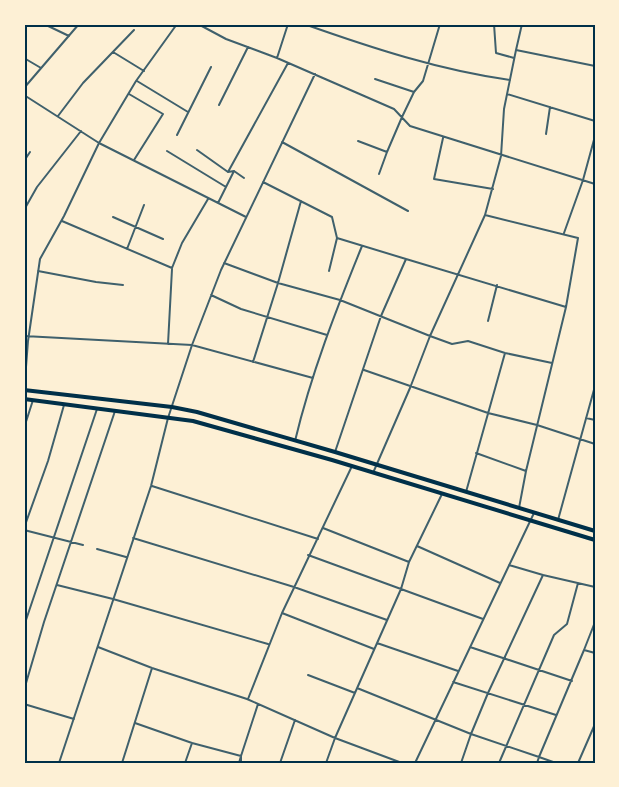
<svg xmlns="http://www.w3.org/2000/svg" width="619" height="787" font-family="'Sofia Sans Condensed',sans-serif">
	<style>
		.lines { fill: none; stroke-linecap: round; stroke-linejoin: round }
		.minor { stroke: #3f606c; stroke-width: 2 }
		.primary { stroke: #003049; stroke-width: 4 }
		.neatline { fill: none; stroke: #003049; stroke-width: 2 }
	</style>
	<rect width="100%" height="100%" fill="#fdf0d5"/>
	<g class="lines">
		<path class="minor" d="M44,24L69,36
			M198,24L226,39L277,58L394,109L410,126L595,184
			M304,24C372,48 439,70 510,80
			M494,24L496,53L514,58
			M522,24L516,50L595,66
			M113,52L144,71
			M24,58L41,68
			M277,58L288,24
			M375,79L414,92
			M137,81L188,112
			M24,88L79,24
			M129,94L163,114L134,160
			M507,94L595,121
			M24,95L99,143L136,81L177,24
			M219,105L248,47
			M58,116L83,83L134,30
			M546,134L550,107
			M177,135L211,67
			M443,138L434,179L493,189
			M358,141L387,152
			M282,142L408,211
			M197,150L228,172
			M167,151L226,187
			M24,161L30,152
			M234,171L244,178
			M379,174L387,152L402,117L414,92L423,81L440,24
			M263,182L332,217L337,238
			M218,203L234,171L228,172L288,63
			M24,210L37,187L81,131
			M485,215L430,336L452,344L468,341L505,353L552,363
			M113,217L163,239
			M62,221L172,268L182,243L208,199
			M564,233L583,180L595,136
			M127,249L144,205
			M224,263L278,283L340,300L430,336L410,388L373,473
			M38,271L96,282L123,285
			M329,271L337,238L406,259
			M211,295L241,309L327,335
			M488,321L497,285
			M24,336L192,345L313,378
			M168,344L172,269
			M253,362L278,283L301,201
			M364,370L488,413L537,425L595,444
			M24,393L28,341L40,259L64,216L99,143L246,217
			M586,418L595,420
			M24,428L33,400
			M295,441C311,374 336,310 362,246
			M335,452L381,316L406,259L566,307L578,238L485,215L501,156L504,109L516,50
			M476,453L526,471
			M152,486L318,539
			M466,492L505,353
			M519,508L526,471L566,307
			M558,520L595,386
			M24,528L48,461L64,405
			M323,528L409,562
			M24,530L83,545
			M133,538L294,587L387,620
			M417,546L500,583
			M97,549L126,557
			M308,555L483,619
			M509,565L543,575
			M57,585L113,599L268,644
			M282,613L374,649
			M24,626L97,409
			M377,643L458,671
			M98,647L152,668L247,699L335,738L402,763
			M470,647L572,681
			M584,650L595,622
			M308,675L355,693
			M453,682L556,715
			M357,688L471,734L461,763
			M24,690L44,622L115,411
			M248,699L282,613L352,466
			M24,704L74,719
			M135,723L192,743L185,763
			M192,743L241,756L239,763
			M59,763L151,486L168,418L192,345L221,270L315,74
			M122,763L152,668
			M241,763V756L258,704
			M280,763L295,720
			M326,763L335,738L401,589L409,562L442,494
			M415,763L534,513
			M499,763L554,635L567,624L578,583
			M537,763L539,757L471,734L488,693L543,575L595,587
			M556,763L539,757L584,650L595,653
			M578,763L595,724"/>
		<path class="primary" d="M24,390L172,407L197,412L335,452L595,531
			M24,399L193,421L332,460L595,540"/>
	</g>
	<rect width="619" height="787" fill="none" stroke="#fdf0d5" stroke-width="51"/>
	<rect x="26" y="26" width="568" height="736" class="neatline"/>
</svg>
